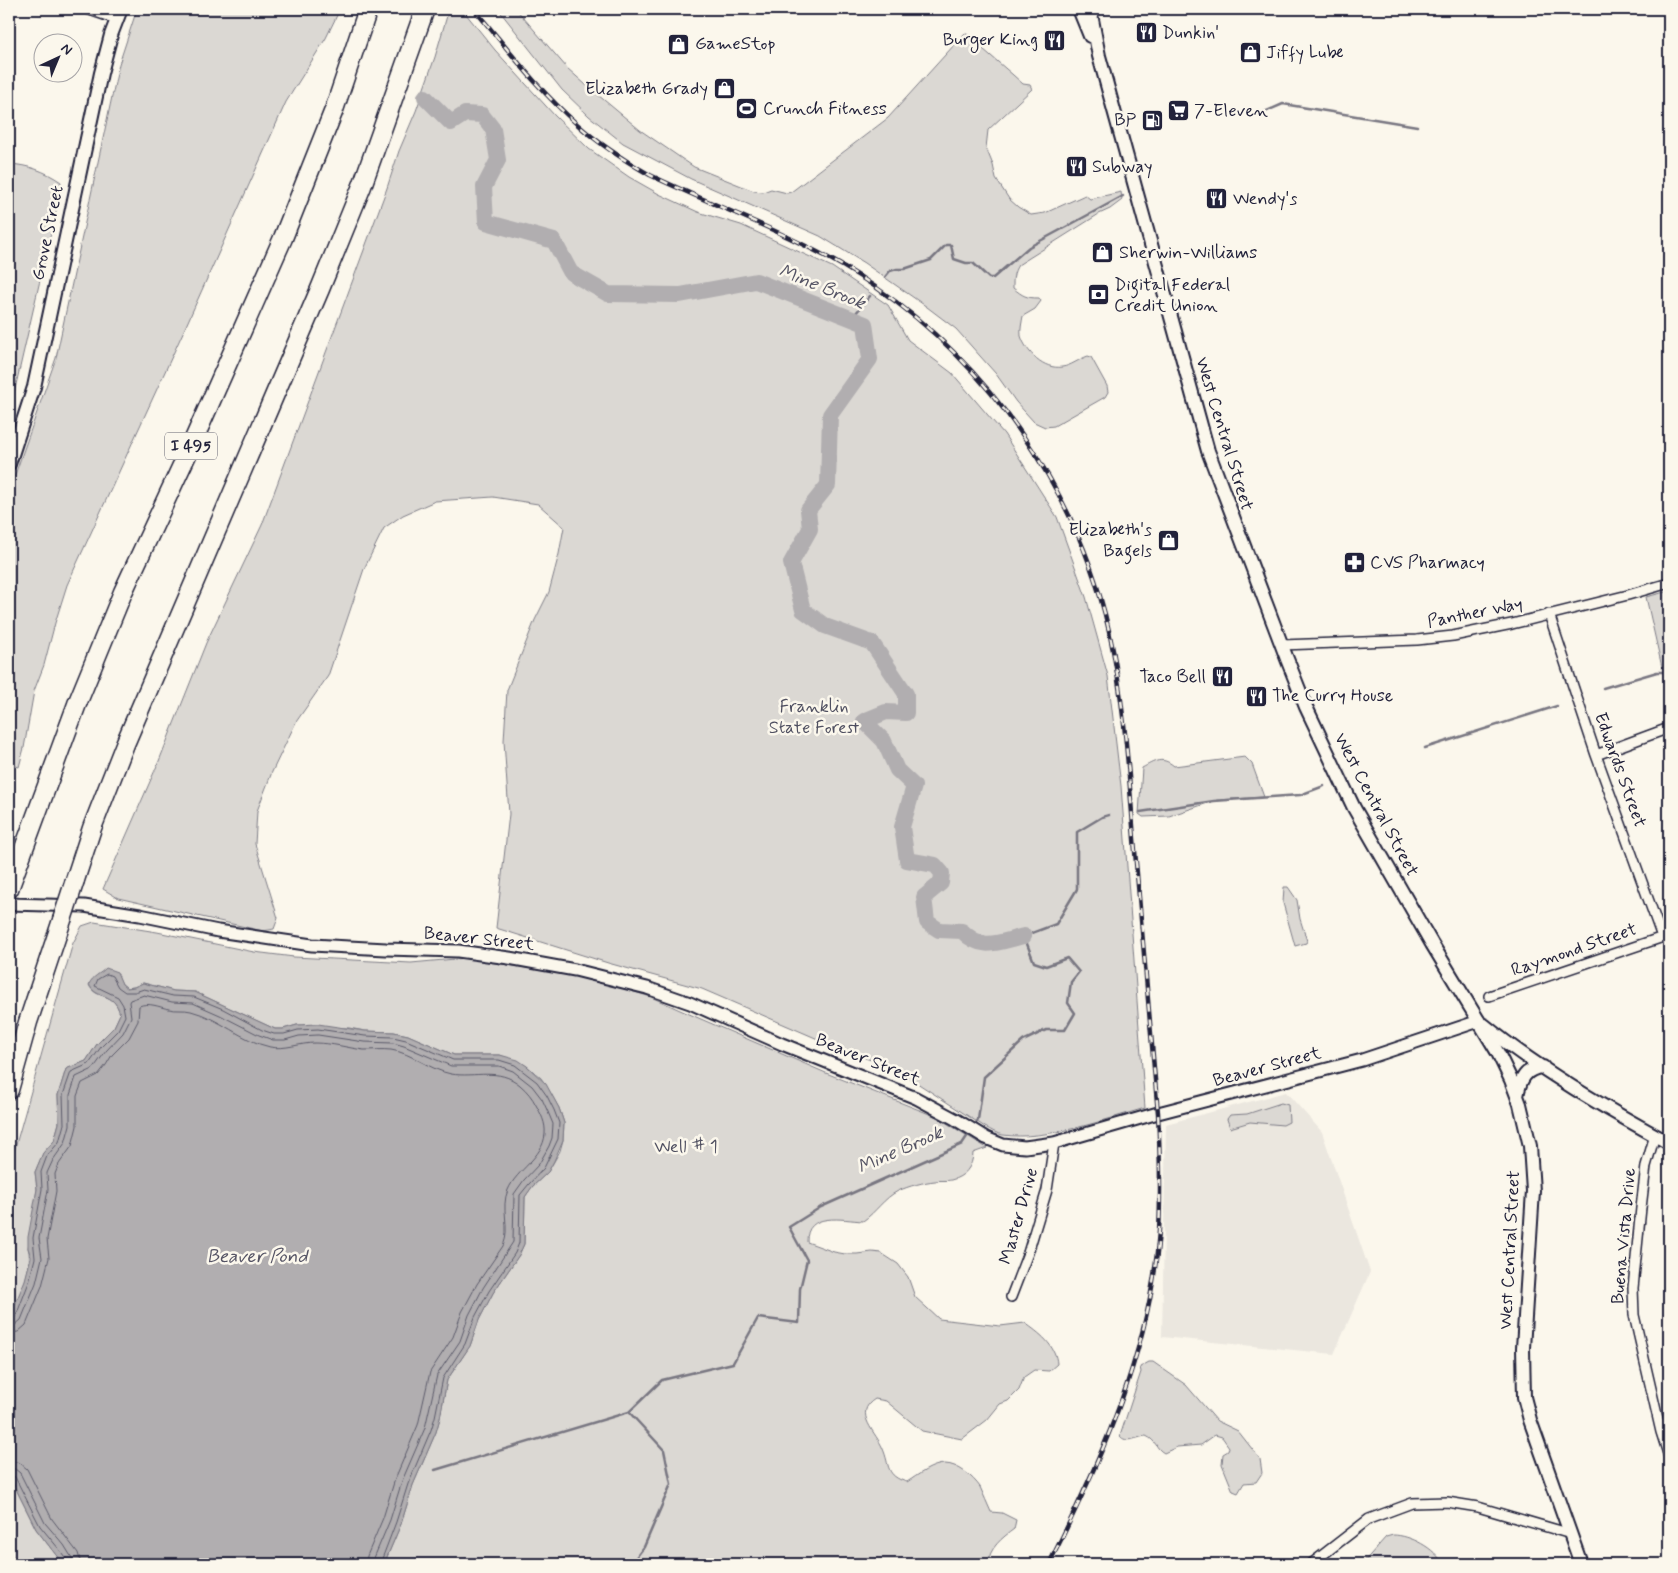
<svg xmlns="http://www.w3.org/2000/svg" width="1678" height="1573" font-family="Mynerve,sans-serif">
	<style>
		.built { fill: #ebe7df }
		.green { fill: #dbd8d3; stroke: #7e7d87 }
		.water { fill: #b1aeb0; stroke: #787681 }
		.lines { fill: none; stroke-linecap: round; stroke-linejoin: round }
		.shore { stroke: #5b5a6a; stroke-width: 1 }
		.stream { stroke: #787681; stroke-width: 2.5 }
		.river { stroke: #b1aeb0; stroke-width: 16 }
		.minor-casing { stroke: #22223b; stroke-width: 12 }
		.tertiary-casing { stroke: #22223b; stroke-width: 15 }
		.secondary-casing { stroke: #22223b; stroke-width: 16 }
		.motorway-casing { stroke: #22223b; stroke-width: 21 }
		.minor { stroke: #fbf7ec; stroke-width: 9 }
		.tertiary { stroke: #fbf7ec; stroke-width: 11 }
		.secondary { stroke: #fbf7ec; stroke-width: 12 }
		.motorway { stroke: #fbf7ec; stroke-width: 18 }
		.rail-casing { stroke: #22223b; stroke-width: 4.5 }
		.rail { stroke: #fbf7ec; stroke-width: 2.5; stroke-dasharray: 8; stroke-linecap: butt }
		.motorway-bridge-casing { stroke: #22223b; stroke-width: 21; stroke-linecap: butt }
		.motorway-bridge { stroke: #fbf7ec; stroke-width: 18 }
		.labels { text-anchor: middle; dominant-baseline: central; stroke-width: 5; stroke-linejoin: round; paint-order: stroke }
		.shield { fill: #fbf7ec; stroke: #636270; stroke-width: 1 }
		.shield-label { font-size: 16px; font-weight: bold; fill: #22223b }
		.poi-label { font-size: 18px; fill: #22223b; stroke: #fbf7ec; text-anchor: start }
		.street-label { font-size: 18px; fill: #22223b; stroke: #fbf7ec }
		.park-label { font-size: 18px; fill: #505061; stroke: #fbf7ec }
		.water-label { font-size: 19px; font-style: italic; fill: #545364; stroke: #fbf7ec }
	</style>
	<rect width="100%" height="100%" fill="#fbf7ec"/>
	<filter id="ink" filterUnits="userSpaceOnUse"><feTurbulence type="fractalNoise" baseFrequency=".02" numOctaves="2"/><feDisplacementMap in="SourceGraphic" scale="10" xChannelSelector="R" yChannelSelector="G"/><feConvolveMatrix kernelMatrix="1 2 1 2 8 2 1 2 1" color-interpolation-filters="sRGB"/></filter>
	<g filter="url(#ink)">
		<path class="built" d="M1286,1092L1322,1132L1370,1272L1334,1354L1162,1337L1166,1124Z"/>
		<path class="green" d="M137,9H340L326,38L286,102L185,328L67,585L55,623L44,665L34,691L24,748L19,767L9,764V492L56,358L119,64Z
			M449,9H462L495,50L555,116L589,149L629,177L659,194L698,212L741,225L832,267L888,305L908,340L952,373L1004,434L1057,517L1086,597L1108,676L1121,786L1145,1108C1104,1120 1045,1141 1003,1135C997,1134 991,1130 985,1127L894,1068L848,1052L702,989L608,963L496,928L509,814L504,741L507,690L535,620L549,592L559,554L564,527L538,504L493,497L435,501L403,515L384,528L364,569L328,676L296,722L272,772L257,811L255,844L278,918L274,929L263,931L118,898L103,889L159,761L206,643L262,525L387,188L399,151L416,111L435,57Z
			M498,9H516L567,68L586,85L640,130L694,167L754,191L763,192L771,189L787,193L791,192L888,118L965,33L982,44L983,49L1013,75L1023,84L1030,85L1032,89L988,130L986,148L993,165L996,179L1009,199L1018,207L1031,215L1045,213L1085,195L1090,199L1121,192L1122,200L1110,209L1099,214L1018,265C1013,273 1013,279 1013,288C1023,296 1026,298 1039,298L1041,301L1035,309L1023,316C1022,322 1020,330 1021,336C1026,352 1044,370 1062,367C1071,366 1079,359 1088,356L1091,357L1107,386L1108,392L1105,397L1054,426L1045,427L1034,422L1016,402L996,374L956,329L927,307L864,263L820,236L691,179L623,143L589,116L562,90Z
			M9,164C28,165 45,171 61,182L58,202L9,415Z
			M1669,591V716L1666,685L1646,597Z
			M1245,757L1252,764L1264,797L1217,800L1169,816L1143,817L1139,814L1142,768C1155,761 1162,756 1174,766Z
			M1284,887H1288L1297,900L1300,919L1307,941L1306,943L1295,946L1283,903Z
			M94,922L157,932L254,952L294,957L411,963L466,958L574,976L602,982L651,997L680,1010L826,1073L937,1117L987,1148L973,1153C973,1167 964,1177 951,1180C946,1181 940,1180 935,1181C924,1182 909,1186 898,1191C884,1198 876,1212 863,1221C843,1220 806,1211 807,1242L834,1252L845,1254H857L872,1252L881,1253L898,1264L908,1277L915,1297L939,1319L1000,1326L1025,1323C1039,1333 1056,1345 1057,1364L1049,1371L1034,1370L1024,1377L1019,1390L1008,1401L1000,1404L987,1420L962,1439L922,1431L886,1401L875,1399C852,1413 877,1433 883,1449C890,1465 885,1476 907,1482C918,1475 932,1464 945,1464C958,1464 973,1477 980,1487C984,1495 987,1504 991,1512L1002,1513L1016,1520L1014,1529C1002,1538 989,1548 988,1564H384L401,1524L413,1485L436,1432L440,1418L447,1380L470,1346L479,1320L493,1293L519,1255L524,1244L525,1197L532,1187L548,1172L560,1151L563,1140L564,1123L559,1108L546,1085L541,1078L527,1066L500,1055H454L408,1035L394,1032L365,1031L349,1028L297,1025L283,1029H275L195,992L174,991L143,983L134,987L127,988L122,984L116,972L104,970L89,985C96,1001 114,990 120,1014L114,1027L97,1044L86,1061L66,1069L58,1095L59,1123L54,1141L43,1153L35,1172L37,1189L28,1248C35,1271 14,1302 9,1325V1169L73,943L82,926Z
			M1281,1103L1288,1105L1289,1122L1283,1125L1250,1122L1230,1128L1227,1119L1230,1115L1247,1114Z
			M1149,1362H1153L1186,1385L1217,1421L1238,1431L1260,1459L1262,1473L1256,1482L1244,1483L1238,1493L1233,1491L1222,1464L1223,1454L1228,1451L1229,1447L1222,1437L1215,1435L1201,1445L1177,1447L1164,1453C1155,1448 1157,1441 1146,1436C1137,1437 1126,1444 1120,1436L1141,1372L1140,1367Z
			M9,1475L36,1529L63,1564H9Z
			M1393,1535C1410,1535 1435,1548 1443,1564H1362L1386,1537Z"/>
		<path class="water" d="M106,968L117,972L122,984L127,988L134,987L143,983L174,991L195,992L275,1029H283L297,1025L318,1024L365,1031L394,1032L408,1035L454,1055H500L518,1060L527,1066L546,1084L559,1108L564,1123L563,1140L554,1161L548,1172L532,1187L525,1197L524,1244L519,1255L493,1293L479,1320L470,1346L447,1380L440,1418L436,1432L413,1485L401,1524L384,1564H63L36,1529L9,1475V1325L11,1314L25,1280L31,1257L28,1248V1237L37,1189L35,1172L43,1153L54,1141L59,1123L58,1095L66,1069L86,1061L97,1044L114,1027L120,1014C114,990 96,1001 89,984C93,976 100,974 106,968Z"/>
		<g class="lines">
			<path class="shore" d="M9,1319H13L16,1316L29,1282L35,1258L33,1238L42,1189L41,1172L47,1156L59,1142L64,1124L63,1095L71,1072L89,1064L101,1047L118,1030L125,1016L123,1005L118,997L95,986L98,979L107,974L112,976L118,987L125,992H135L144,989L173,996L194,997L223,1009L262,1030L274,1034H284L298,1030L318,1029L365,1036L393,1037L406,1040L453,1060H499L515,1065L537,1082L547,1096L554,1110L559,1123L558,1139L544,1168L529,1184L520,1195L519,1243L515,1253L489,1291L475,1317L465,1344L443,1378L435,1417L431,1430L408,1484L396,1522L380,1564
				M9,1326L15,1325L21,1320L36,1283L42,1258L39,1238L48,1190L47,1173L53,1160L65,1143L70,1125V1095L76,1077L93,1069L106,1051L123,1033L131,1017L129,1002L130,1000L144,995L172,1002L193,1003L220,1015L259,1035L273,1040H285L299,1036L318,1035L364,1042L393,1043L404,1046L451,1066H499L513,1071L532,1086L542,1099L548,1112L553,1124L552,1138L549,1146L539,1164L524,1180L514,1194L513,1242L483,1288L469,1315L460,1341L437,1375L425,1428L402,1481L390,1520L374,1558L373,1564
				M9,1333L18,1332L26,1325L42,1286L49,1258L47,1239L56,1191L55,1174L59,1164L72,1146L77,1126V1096L82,1083L98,1075L106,1065L112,1055L129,1038L138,1021L139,1006C149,1002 159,1007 169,1009C176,1011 184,1009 191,1011C219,1018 242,1041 270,1047C285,1050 300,1043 315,1043C332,1043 348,1048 364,1050C373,1050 382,1049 391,1050C412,1053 430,1070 451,1074C475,1078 499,1067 520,1085C527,1091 532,1097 536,1105C541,1114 546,1123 545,1134C543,1158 517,1169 508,1190C500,1208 511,1228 503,1246L477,1284L462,1312L453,1337L430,1372L418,1425L395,1479L383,1518L367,1556L366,1564
				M9,1460L20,1463L27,1469L52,1519L78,1553L81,1564
				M9,1468L15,1469L20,1473L45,1523L64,1545L72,1558L73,1564
				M9,1474L15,1477L40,1526L59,1549L67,1560V1564"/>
			<path class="stream" d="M1260,114L1283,104L1417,126
				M885,277L890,271L897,269H904L931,260L946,245H951L954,259L966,263H973L989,278H993L1029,247L1123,196
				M851,319L870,296
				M1603,688L1657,672H1669
				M1425,748L1557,706
				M1140,812L1214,801L1300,795L1324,786
				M973,1128L978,1120L984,1077L1023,1041L1046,1030H1065L1075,1013L1068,1003L1071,982L1079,972L1067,958L1046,966L1034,962L1024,936L1056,924L1077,889V832L1102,817L1109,815
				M435,1470L629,1412
				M631,1564L644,1547L671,1484L664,1450L629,1412L662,1380L733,1363L758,1318L799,1323L800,1289L807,1260L789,1227L821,1207L962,1144L970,1132"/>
			<path class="river" d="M425,97L451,123L465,114L482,115L493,129L498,160L484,187L486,222L554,241L571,273L608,294L680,295L756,281L865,324L870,359L830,415L828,485L808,510L810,529L791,563L803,610L825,626L872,643L906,694V713L886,712L864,721L884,741L897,770L914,786L902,827L907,860L935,865L942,873L941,883L924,897L927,922L939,930L962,931C983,952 998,942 1024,936"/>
			<defs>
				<path id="minor" d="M87,9L116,19
					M1549,614L1596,755L1662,937
					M1282,645L1417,640L1453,636L1512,624L1628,595L1669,583
					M1596,755L1669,728
					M1489,996L1669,935
					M1655,1135L1646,1166L1641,1208L1633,1288L1634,1315L1661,1432L1669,1457
					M1011,1297L1028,1253L1047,1190L1054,1143
					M1311,1564L1369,1519L1412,1503L1447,1502L1478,1507L1571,1534"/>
				<path id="tertiary" d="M9,904L84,906L140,915L218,931L312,945L386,949L458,951L509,958L575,970L647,988L690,1003L782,1044L916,1098L955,1119L986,1138L1003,1145L1025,1147L1054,1143L1158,1113L1362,1060L1479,1021"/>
				<path id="secondary" d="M1079,9L1090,36
					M1090,9L1099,56L1208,451L1287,659L1306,707L1354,808L1432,944L1498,1053L1511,1080L1520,1104L1530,1146L1533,1191L1523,1348L1524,1397L1530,1420L1581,1564
					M9,464L34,387L101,73L111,35L121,9
					M1484,1025C1539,1070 1607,1109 1669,1143
					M1517,1096C1520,1080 1525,1068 1543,1067"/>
				<path id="motorway" d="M75,880L92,828L125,744L320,289L362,186L425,9
					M9,889L77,704L123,592L191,446L283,238L334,110L368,9
					M9,1090L28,1022L62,920"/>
			</defs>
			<use href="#minor" class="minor-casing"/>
			<use href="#tertiary" class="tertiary-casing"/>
			<use href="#secondary" class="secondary-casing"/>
			<use href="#motorway" class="motorway-casing"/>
			<use href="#minor" class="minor"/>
			<use href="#tertiary" class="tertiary"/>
			<use href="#secondary" class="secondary"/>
			<use href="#motorway" class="motorway"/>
			<defs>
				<path id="rail" d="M474,9C507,48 538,90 577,124C599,144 624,160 650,175C725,211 805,238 874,286C991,366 1078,493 1109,631C1125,703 1129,778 1135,851C1143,939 1150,1026 1158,1113C1160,1153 1161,1192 1159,1231C1151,1349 1101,1460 1049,1564"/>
			</defs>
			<use href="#rail" class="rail-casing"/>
			<use href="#rail" class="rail"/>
			<defs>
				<path id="motorway-bridge" d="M62,920L75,880"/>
			</defs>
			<use href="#motorway-bridge" class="motorway-bridge-casing"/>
			<use href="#motorway-bridge" class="motorway-bridge"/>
		</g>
	</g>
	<defs>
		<symbol id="restaurant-square" viewBox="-11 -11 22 22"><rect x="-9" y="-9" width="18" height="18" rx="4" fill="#22223b" stroke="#fbf7ec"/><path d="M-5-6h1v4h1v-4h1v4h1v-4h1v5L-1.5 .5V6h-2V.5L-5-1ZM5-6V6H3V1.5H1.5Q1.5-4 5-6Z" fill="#fff"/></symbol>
		<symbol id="shop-square" viewBox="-11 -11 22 22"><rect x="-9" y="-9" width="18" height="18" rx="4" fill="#22223b" stroke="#fbf7ec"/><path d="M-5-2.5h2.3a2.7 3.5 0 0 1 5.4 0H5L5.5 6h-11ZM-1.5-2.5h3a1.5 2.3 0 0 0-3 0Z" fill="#fff"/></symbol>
		<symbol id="stadium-square" viewBox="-11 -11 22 22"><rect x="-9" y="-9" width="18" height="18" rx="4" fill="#22223b" stroke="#fbf7ec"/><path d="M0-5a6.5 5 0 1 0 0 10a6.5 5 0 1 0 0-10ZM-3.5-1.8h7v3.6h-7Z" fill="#fff"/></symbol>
		<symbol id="supermarket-square" viewBox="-11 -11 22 22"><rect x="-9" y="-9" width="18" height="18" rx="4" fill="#22223b" stroke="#fbf7ec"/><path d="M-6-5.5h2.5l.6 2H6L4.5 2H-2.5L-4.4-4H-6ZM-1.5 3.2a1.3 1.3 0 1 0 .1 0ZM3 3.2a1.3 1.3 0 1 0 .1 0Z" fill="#fff"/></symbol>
		<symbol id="fuel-square" viewBox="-11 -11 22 22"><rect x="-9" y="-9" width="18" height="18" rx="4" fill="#22223b" stroke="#fbf7ec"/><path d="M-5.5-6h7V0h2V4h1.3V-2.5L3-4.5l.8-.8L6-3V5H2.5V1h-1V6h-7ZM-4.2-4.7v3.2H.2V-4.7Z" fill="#fff"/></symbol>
		<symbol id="bank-square" viewBox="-11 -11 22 22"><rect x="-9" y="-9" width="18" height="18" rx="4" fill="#22223b" stroke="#fbf7ec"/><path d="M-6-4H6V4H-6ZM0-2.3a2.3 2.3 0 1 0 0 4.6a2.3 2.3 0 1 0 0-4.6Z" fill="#fff"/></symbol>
		<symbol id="pharmacy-square" viewBox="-11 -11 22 22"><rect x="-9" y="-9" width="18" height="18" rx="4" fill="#22223b" stroke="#fbf7ec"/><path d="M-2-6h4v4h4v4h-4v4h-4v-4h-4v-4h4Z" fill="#fff"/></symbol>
	</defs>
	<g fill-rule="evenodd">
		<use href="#restaurant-square" x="1134" y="20" width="25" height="25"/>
		<use href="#restaurant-square" x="1042" y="28" width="25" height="25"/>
		<use href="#shop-square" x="666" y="32" width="25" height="25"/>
		<use href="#shop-square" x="1238" y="40" width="25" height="25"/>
		<use href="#shop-square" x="712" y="76" width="25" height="25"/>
		<use href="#stadium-square" x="734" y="96" width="25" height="25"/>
		<use href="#supermarket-square" x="1166" y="98" width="25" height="25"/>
		<use href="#fuel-square" x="1140" y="108" width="25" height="25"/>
		<use href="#restaurant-square" x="1064" y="154" width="25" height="25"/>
		<use href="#restaurant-square" x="1204" y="186" width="25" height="25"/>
		<use href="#shop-square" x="1090" y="240" width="25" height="25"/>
		<use href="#bank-square" x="1086" y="282" width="25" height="25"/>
		<use href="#shop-square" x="1156" y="528" width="25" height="25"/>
		<use href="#pharmacy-square" x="1342" y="550" width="25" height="25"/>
		<use href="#restaurant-square" x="1210" y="664" width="25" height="25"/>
		<use href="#restaurant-square" x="1244" y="684" width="25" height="25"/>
	</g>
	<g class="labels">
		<rect class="shield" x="165" y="432.5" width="52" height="27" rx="4"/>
		<g class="shield-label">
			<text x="191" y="446">I 495</text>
		</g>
		<g class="poi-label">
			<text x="1162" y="33">Dunkin'</text>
			<text x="1038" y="40" text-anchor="end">Burger King</text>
			<text x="695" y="44">GameStop</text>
			<text x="1266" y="53">Jiffy Lube</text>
			<text x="708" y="89" text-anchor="end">Elizabeth Grady</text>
			<text x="763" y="109">Crunch Fitness</text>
			<text x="1194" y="111">7-Eleven</text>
			<text x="1136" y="120" text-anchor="end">BP</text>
			<text x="1092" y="167">Subway</text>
			<text x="1233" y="199">Wendy's</text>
			<text x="1119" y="253">Sherwin-Williams</text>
			<text x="1114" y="285">Digital Federal<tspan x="1114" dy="21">Credit Union</tspan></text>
			<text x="1152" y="530" text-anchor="end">Elizabeth's<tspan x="1152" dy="21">Bagels</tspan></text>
			<text x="1370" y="563">CVS Pharmacy</text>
			<text x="1206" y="677" text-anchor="end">Taco Bell</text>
			<text x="1272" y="696">The Curry House</text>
		</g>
		<g class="street-label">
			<text transform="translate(48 233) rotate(-78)">Grove Street</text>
			<text transform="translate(1224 434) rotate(73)">West Central Street</text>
			<text transform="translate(1475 613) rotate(-11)">Panther Way</text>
			<text transform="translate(1620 770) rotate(70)">Edwards Street</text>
			<text transform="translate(1376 805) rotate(62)">West Central Street</text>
			<text transform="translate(479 939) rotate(6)">Beaver Street</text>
			<text transform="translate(1574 950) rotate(-19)">Raymond Street</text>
			<text transform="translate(868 1060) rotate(22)">Beaver Street</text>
			<text transform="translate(1267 1067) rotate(-15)">Beaver Street</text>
			<text transform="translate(1019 1216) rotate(-74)">Master Drive</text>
			<text transform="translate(1624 1236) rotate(-85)">Buena Vista Drive</text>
			<text transform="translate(1510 1250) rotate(-87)">West Central Street</text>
		</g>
		<g class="park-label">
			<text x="814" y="707">Franklin<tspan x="814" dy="21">State Forest</tspan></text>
			<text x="686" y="1147">Well # 1</text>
		</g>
		<g class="water-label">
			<text transform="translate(822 287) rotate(22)">Mine Brook</text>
			<text transform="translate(900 1150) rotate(-24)">Mine Brook</text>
			<text x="257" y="1256">Beaver Pond</text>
		</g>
	</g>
	<rect width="1678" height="1573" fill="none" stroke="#fbf7ec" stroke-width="30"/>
	<rect x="15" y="15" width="1648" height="1543" fill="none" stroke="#22223b" stroke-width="2" filter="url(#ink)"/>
	<g transform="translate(58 58) rotate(44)"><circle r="24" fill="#fbf7ec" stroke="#a4a2a5"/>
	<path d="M0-4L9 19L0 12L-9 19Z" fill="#22223b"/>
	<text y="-8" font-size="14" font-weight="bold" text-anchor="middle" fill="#22223b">N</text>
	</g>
</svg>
